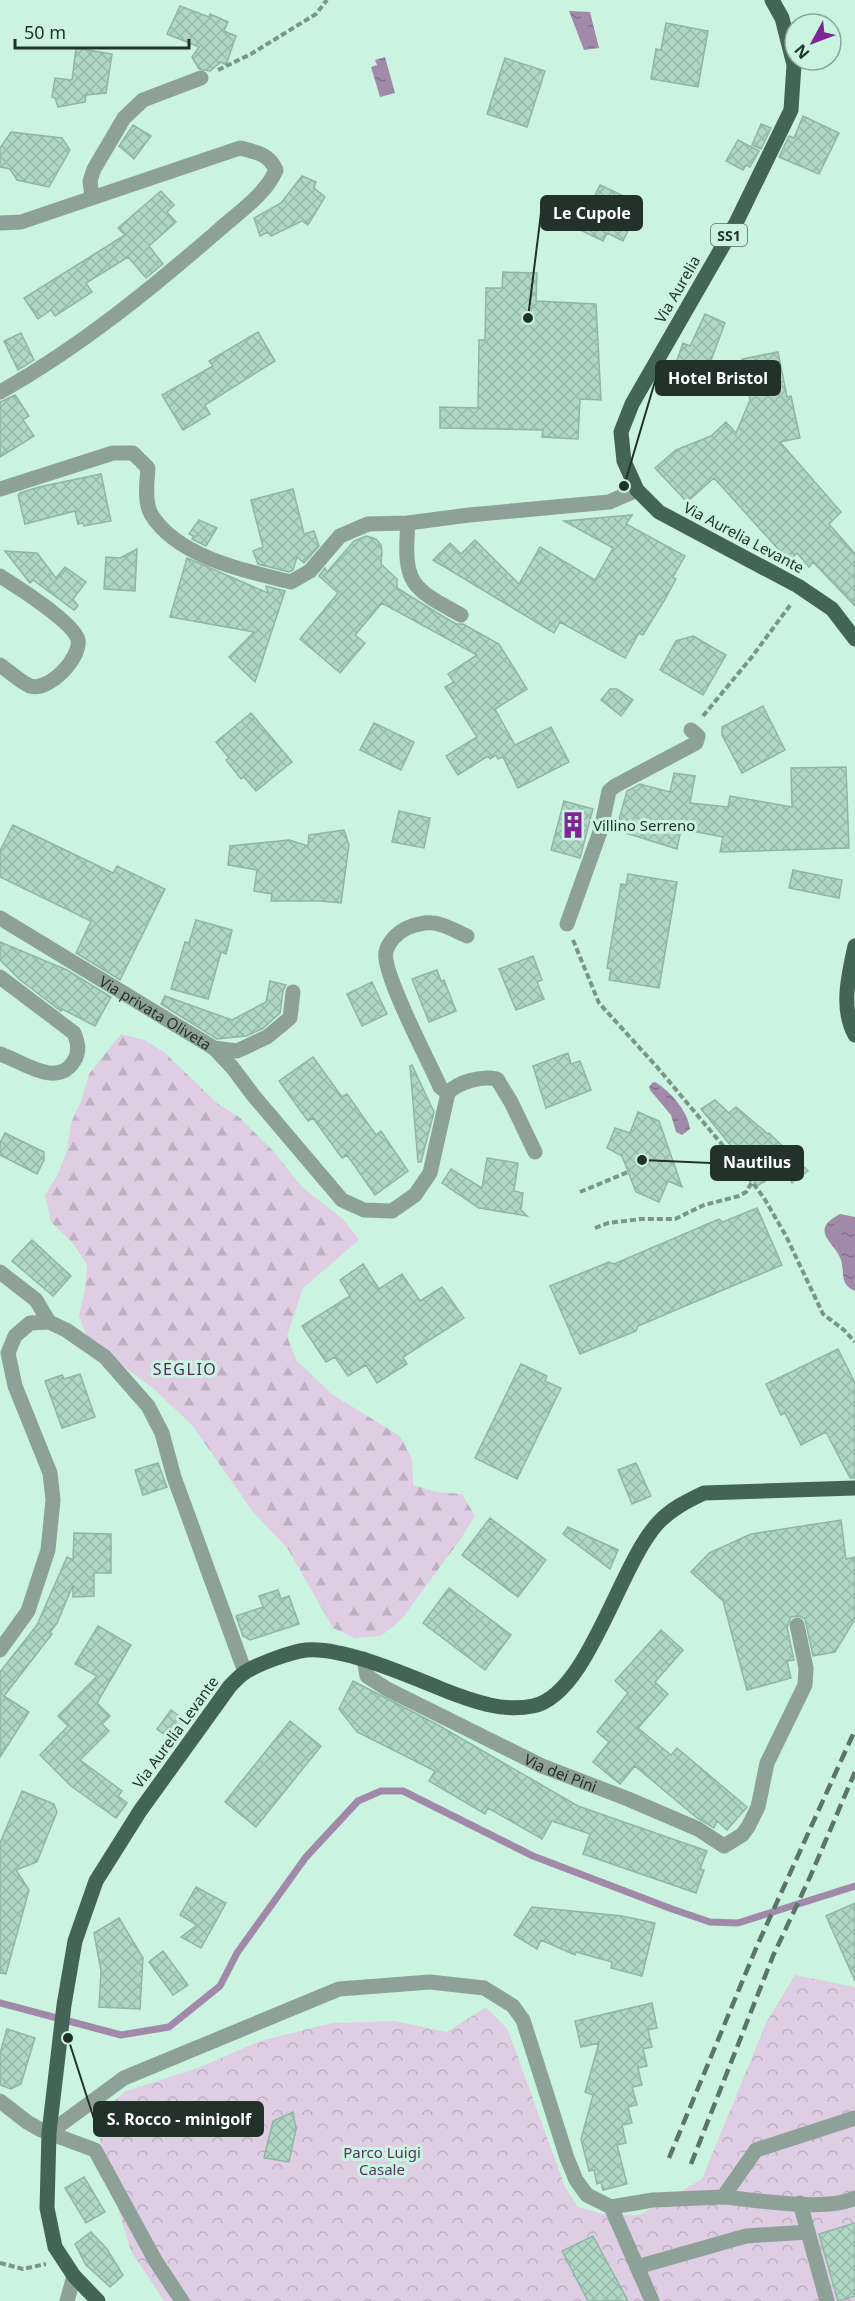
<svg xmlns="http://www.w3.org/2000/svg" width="855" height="2301" font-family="'Noto Sans',sans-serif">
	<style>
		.forest { fill: url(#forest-firs) }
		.park { fill: url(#park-crowns) }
		.water { fill: url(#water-ripples) }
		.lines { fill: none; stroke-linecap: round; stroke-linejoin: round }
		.stream { stroke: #a189a9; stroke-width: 7 }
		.building { fill: url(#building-cross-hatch); stroke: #8fb6a3; stroke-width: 1.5 }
		.path { stroke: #799687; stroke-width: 4; stroke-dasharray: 6 3; stroke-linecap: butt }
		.minor { stroke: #8ea198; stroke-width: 15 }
		.major { stroke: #446556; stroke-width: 15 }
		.rail { stroke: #5c7569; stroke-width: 4.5; stroke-dasharray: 12 6; stroke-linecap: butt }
		.labels { text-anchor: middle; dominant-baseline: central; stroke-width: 6; stroke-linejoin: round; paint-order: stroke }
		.shield { fill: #cbf4e0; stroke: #556c61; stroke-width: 1.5 }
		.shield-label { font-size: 14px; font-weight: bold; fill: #22322a }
		.street-label { font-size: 15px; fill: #22322a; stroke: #cbf4e0 }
		.poi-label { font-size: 15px; fill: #22322a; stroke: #cbf4e0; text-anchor: start }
		.park-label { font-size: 15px; fill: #573562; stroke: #cbf4e0 }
		.neighbourhood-label { font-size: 16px; letter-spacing: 1.5px; fill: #50275d; stroke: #cbf4e0 }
		.leader { fill: none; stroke: #22322a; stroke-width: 2 }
		.callout-dot { fill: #22322a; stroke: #cbf4e0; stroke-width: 2 }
		.callout { fill: #22322a; stroke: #22322a; stroke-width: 2 }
		.callout-label { font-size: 16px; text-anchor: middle; font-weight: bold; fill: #fff }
	</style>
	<defs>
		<pattern id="forest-firs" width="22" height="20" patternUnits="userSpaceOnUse" patternTransform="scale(1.5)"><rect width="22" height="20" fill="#decde3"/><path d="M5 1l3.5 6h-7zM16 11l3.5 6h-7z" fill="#beb0c3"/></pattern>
		<pattern id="park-crowns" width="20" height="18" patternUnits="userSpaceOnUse" patternTransform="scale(1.5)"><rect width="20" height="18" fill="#decde3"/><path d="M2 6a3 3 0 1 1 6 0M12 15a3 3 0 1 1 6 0" fill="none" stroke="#beb0c3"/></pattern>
		<pattern id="water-ripples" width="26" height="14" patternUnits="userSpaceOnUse" patternTransform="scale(1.5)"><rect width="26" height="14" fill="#a189a9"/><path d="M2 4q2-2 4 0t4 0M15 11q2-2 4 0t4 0" fill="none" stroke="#83718a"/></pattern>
		<pattern id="building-cross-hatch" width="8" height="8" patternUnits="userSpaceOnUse" patternTransform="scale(1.5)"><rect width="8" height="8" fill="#afd7c4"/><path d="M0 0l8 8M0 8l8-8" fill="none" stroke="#96b9a9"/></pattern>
	</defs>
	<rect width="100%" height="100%" fill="#cbf4e0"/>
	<path class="forest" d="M121,1034L144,1040L164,1052L218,1104L239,1117L273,1151L303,1188L343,1219L359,1240L303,1288L287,1336L296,1360L333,1395L400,1436L412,1459L413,1485L437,1492L462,1494L475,1516L462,1537L401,1620L381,1636L355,1638L333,1628L288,1549L253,1512L192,1425L154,1389L88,1340L79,1316L85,1289L87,1264L71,1241L51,1222L45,1195L58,1174L67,1150L71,1123L81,1101L89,1074Z"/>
	<path class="park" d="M795,1975L855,1987V2301H164L131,2251L107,2173L95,2117L126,2091L198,2068L260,2041L332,2023L395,2021L447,2032L486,2007L508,2030L565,2187L578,2207L603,2214L640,2215L702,2179L766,2023Z"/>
	<path class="water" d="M569,11L590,12L599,48L584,50Z
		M385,57L395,93L380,97L371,67L377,65L375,60Z
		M655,1082C670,1091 688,1111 690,1129L682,1135L676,1132L671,1115L650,1090L649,1087L652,1083Z
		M840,1214L855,1217V1291C839,1284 845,1274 841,1260C836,1243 807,1231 840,1214Z"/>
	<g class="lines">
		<path class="stream" d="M0,2003L121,2035L169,2027L220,1986L237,1953L306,1857L358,1801L381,1791H403L533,1856L672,1909L710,1922L738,1923L855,1886"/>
	</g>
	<path class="building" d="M180,6L209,17L210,14L228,22L224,31L236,36L226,65L221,62L210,71L199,69L192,57L199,47L167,34Z
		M666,23L708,31L698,87L651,79L656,49L661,50Z
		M76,48L112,54L106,93L86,95L85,102L58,107L55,98L52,97L55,78L72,80Z
		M505,58L545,71L527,127L487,114Z
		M803,116L839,133L819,174L779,157L789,136L794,138Z
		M761,124L771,128L761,149L752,145Z
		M133,125L151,136L134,159L119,146Z
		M11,132L62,138L70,150L49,187L17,180L10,169L0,167V148Z
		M738,140L759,151L750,167L746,165L743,170L726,161Z
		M302,176L316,182L314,188L325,197L308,225L302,221L271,236L268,232L260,236L254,218L281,203Z
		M600,185L641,204L623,241L607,233L603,241L578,229Z
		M161,191L174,205L167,212L176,222L149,246L163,264L146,278L128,257L86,283L92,292L55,316L51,310L38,319L24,298L125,235L118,228Z
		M503,272L537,273L536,301L596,304L601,400L580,399L578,439L542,437L543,430L440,428V407L478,408L479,340H485L486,288H502Z
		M705,314L725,323L707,371L677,360L683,343L690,346Z
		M258,332L275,361L205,405L210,414L183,430L162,395L213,366L209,361Z
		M21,333L34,360L18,370L4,341Z
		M778,352L787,397L791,396L800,438L780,442L841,512L829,524L855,554V606L813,562L809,567L797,553L789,561L714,478L687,502L655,468L676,450L711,436L726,422L736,433L750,400L742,359Z
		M15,395L29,416L23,420L34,436L0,457V402Z
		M101,474L111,521L84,526L83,523L78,524L75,511L25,524L18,495L20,493L39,487Z
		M293,489L304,534L314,531L319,546L304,563L297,557L293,570L289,572L258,564L253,551L263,547L251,500Z
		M632,515L626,524L685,556L673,577L676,579L665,599L643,635L639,633L625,658L560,622L554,633L433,560L450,543L461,554L475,540L519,584L540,547L595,580L613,548L564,521Z
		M199,520L217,528L206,546L192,539L193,536L189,534Z
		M366,536L376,539L381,545L382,552L381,564L397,579V588L439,614L456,624H463L499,644L527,689L495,709L515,745L551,727L569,762L518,788L503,757L498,759L496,755L490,759L488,756L458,775L446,756L477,737L445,687L454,682L448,674L477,655L382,603L355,635L365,643L340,673L300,639L338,593L319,576L325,568L327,572L354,541Z
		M137,549L135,591L104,589L106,557L120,558Z
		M5,551L37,553L56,578L65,567L86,582L73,599L78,606L74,610L33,580L30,583Z
		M187,558L268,593L266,586L285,591L255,682L229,657L254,632L170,617Z
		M693,636L726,655L703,695L660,670L676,641Z
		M610,689H617L633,700L621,716L601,700Z
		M763,706L785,750L742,773L722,735V727Z
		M251,713L292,762L256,791L244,777L241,779L226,760L229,758L216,742Z
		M374,723L414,742L401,770L360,750Z
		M846,767L849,848L720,852L723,837L681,829L677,849L616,830L627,791L640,784L670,792L674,773L695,776L690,803L728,807L730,796L792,807L791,768Z
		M564,801L593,809L580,858L551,850Z
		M399,811L430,818L424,848L392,842Z
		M13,825L113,873L117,866L165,889L120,980L76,953L91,921L0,877V851Z
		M344,830L349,845L341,903L321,901H271L272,894L254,891L257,870L228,865L230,846L289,840L308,846L309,835Z
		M793,870L842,880L839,898L789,888Z
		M628,874L677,882L659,988L609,980L611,969L607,968L621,884L626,885Z
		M196,920L232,930L226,954L221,952L208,999L171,989L185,942L189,943Z
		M0,942L67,970L111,997L95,1026L62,1009L61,1011L19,979L0,960Z
		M533,956L542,980L537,982L544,999L516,1010L499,969Z
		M437,970L441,981L444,980L456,1011L429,1022L412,979Z
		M270,981L286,985L283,991L280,1013L262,1029L246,1036L217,1039L161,1004L165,996L232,1020L266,1002Z
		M372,982L387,1014L362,1026L347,994Z
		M568,1053L571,1064L580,1061L591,1090L546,1108L533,1066Z
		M313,1057L342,1097L347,1094L376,1135L381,1131L408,1171L375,1195L347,1155L342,1158L313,1118L308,1121L279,1081Z
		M412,1065L434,1112L421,1162H418L410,1066Z
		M715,1100L729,1113L736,1107L768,1134L769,1133L808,1171L792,1183L784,1170L757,1186L740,1157L701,1109Z
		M638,1112L659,1121L682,1187L668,1181L659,1202L636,1192L622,1156L607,1148L615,1128L630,1133Z
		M5,1133L44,1152V1160L37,1174L0,1155V1143Z
		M487,1158L518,1163L514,1191L523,1193L521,1210L527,1216L479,1208L442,1183L451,1169L482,1188Z
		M757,1208L782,1265L638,1326L636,1331L580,1354L550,1286L609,1262L614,1264L719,1219L723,1222Z
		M32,1240L71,1276L53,1296L12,1261Z
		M363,1264L379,1289L402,1274L420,1301L442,1287L464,1318L403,1357L407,1364L377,1383L366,1365L348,1376L335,1357L326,1362L302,1326L350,1296L340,1280Z
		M838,1349L855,1383V1478H850L826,1432L801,1445L785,1413L781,1415L766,1384Z
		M521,1364L547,1376L545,1381L561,1388L517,1479L475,1458Z
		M80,1374L95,1417L62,1428L45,1381L62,1375L64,1379Z
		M158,1463L167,1487L143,1495L135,1470Z
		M636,1463L651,1496L632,1504L618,1470Z
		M490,1518L546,1560L518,1597L462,1555Z
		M841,1520L846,1559L855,1557V1619L835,1652L813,1656L805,1619L799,1616L791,1617L787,1627L794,1660L787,1661L791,1678L747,1690L723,1601L691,1572L709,1553L751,1534Z
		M568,1527L618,1550L610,1569L563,1534Z
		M74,1533L111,1534V1573H94V1596L73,1597V1585L57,1623L50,1632L52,1634L4,1696L29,1712L0,1757V1672L37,1625L67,1557L73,1560Z
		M449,1588L511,1635L485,1670L423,1623Z
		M278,1590L281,1599L289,1596L299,1624L250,1640L243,1636L236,1616L263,1607L259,1596Z
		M98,1626L131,1645L97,1703L110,1716L102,1724L109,1731L80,1760L122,1791L118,1796L127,1803L116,1818L71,1786L40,1755L68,1726L58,1716L97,1676L75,1664Z
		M661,1630L683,1650L655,1682L668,1694L638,1728L671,1755L677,1748L747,1807L727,1830L717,1821L714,1828L697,1818L635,1766L620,1784L593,1762L609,1742L597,1732L628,1693L615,1681Z
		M353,1681L438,1725L578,1806L707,1851L700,1869L704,1870L696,1893L583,1854L590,1834L552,1821L542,1839L488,1808L485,1814L429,1781L435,1771L357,1732L339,1709Z
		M171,1710L186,1721L172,1740L157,1729Z
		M290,1721L321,1746L256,1827L225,1802Z
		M22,1791L54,1804L57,1812L37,1862L16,1870L29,1890L6,1974L0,1973V1843Z
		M196,1887L226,1903L201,1948L181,1937L197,1925L180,1915Z
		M855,1903V1981L826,1916Z
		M532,1907L622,1916L655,1923L642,1976L611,1968L612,1962L576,1952L575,1955L541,1940L537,1949L514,1935Z
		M119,1918L143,1958L140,2009L99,2007L101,1971L94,1933Z
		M163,1951L188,1985L173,1995L149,1962Z
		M652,2003L657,2028L648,2030L652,2047L643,2049L647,2066L638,2068L642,2085L632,2087L637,2105L628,2107L632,2123L622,2125L626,2143L617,2145L627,2184L603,2190L601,2182L597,2184L594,2170L589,2171L581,2139L593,2095L585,2092L599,2043L581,2047L575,2021Z
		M7,2029L35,2038L21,2084L11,2089L0,2085V2053Z
		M293,2112L296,2129L289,2162L264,2158L273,2121Z
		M84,2177L105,2212L86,2223L65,2188Z
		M855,2223V2296L838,2301L819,2234Z
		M91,2232L107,2249L123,2275L110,2287L86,2265L75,2244Z
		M593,2236L628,2301H588L562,2251Z"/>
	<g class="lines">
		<path class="path" d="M218,70L251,54L316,14L327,0
			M703,716L751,658L791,604
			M573,940L599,1003L657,1067L740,1166L764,1198L786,1236L823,1314L844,1330L855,1342
			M580,1192L628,1172
			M595,1228L608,1223L641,1219H675L704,1205L739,1196L746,1192L752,1182
			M0,2263L23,2269L46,2264"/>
		<g class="minor">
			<path d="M92,197L90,181L94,169L124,118L143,100L201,78"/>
			<path d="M0,223L21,222L240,148C256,152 269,154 276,170C266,194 239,212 220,229C151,289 80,347 0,392"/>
			<path d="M0,489L113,453H133L148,468C147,480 144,502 151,514C177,557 245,571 291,582L310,571L340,536L368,524L408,523L469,515L609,502L637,490"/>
			<path d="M408,523C403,584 411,588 461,615"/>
			<path d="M0,576C16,586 75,623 78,640C81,658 49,692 30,686C20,682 9,671 0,665"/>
			<path id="s1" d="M0,918L214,1048L237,1051L267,1037L290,1018L293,992"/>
			<path d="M567,924L601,829L609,791L615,786L696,743L698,736L691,730"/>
			<path d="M0,977L74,1033C78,1043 80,1051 74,1061C57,1089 22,1061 0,1054"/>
			<path d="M214,1048L232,1067L253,1095L342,1200L364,1210L392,1211L415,1195L430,1173L448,1093C459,1081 482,1076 497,1079L511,1102L535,1152"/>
			<path d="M448,1093L440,1087C430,1063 381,972 386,952C388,942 398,932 407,928C433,917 443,925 467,936"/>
			<path d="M0,1272L36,1300L49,1322"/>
			<path d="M0,1650L28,1611L48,1550L53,1500L50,1473L15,1386L8,1353L15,1336L30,1323L49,1322L66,1330L105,1357L148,1406L162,1433L174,1477L245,1672"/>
			<path id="s2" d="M364,1659L367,1676L387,1689L542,1766L628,1799L698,1829L724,1846L742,1835L748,1827L758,1807L767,1763L805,1685L806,1668L797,1625"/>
			<path d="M0,2101L27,2122L41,2130L95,2150L155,2260L182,2301"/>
			<path d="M49,2133L124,2078L339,1989L430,1982L484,1988L513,2006L523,2020L567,2158L576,2180L587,2195L611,2207L653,2200L723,2197L756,2150L855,2118"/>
			<path d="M723,2197C757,2200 827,2212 855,2198"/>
			<path d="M800,2203L827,2301"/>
			<path d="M611,2207L652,2301"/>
			<path d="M637,2267L746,2236L808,2232"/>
			<path d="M67,2301L74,2276"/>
		</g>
		<path class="major" d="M772,0L782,18L794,65L791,110L736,223L632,404L621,432L624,461L637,490L659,512L798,586L832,609L855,639
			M855,946C849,974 840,1008 855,1035
			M98,2301L74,2276L55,2247L47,2208L49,2133L64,2005L75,1941L96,1881L140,1811L230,1686C235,1681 240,1675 247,1671C261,1663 290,1652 306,1650C343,1646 414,1678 449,1692C476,1702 503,1712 533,1706C588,1695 619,1565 658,1523C671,1509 687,1501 704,1493L855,1488"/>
		<path class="rail" d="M669,2158L757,1946L855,1730
			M691,2164L773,1956L810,1877L855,1772"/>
	</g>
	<defs>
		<symbol id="building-bare" viewBox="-9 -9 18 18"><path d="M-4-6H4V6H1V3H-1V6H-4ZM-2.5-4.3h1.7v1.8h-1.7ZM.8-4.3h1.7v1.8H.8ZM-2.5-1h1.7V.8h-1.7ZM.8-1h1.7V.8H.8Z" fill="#7d2694" stroke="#cbf4e0" stroke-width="2.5" paint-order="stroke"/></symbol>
	</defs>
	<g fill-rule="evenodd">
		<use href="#building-bare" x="554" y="806" width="38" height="38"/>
	</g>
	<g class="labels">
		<rect class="shield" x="711" y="224" width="36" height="22" rx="4.5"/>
		<g class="shield-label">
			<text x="729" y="235">SS1</text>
		</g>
		<g class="street-label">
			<text transform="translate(677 289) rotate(-60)">Via Aurelia</text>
			<text transform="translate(744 537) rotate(28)">Via Aurelia Levante</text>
			<text stroke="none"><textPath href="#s1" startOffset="182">Via privata Oliveta</textPath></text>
			<text transform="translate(175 1732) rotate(-54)">Via Aurelia Levante</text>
			<text stroke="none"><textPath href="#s2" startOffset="234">Via dei Pini</textPath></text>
		</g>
		<g class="poi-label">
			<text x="593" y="825">Villino Serreno</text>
		</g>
		<g class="park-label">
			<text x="382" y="2152">Parco Luigi<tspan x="382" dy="17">Casale</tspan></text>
		</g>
		<g class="neighbourhood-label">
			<text x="185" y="1369">SEGLIO</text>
		</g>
	</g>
	<path class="leader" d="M528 318L541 213M624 486L656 378M642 1160L711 1163M68 2038L94 2119"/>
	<g class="callout-dot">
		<circle cx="528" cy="318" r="6"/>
		<circle cx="624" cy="486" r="6"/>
		<circle cx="642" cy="1160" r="6"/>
		<circle cx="68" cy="2038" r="6"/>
	</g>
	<g class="callout">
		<rect x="541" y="196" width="101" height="34" rx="6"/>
		<rect x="656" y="361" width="124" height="34" rx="6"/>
		<rect x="711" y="1146" width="92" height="34" rx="6"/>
		<rect x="94" y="2102" width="169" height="34" rx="6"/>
	</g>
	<g class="callout-label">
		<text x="592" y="219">Le Cupole</text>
		<text x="718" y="384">Hotel Bristol</text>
		<text x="757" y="1168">Nautilus</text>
		<text x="179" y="2125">S. Rocco - minigolf</text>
	</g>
	<g transform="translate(813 42) rotate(229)"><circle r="28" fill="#cbf4e0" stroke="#87a697" stroke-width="1.5"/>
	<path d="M0-4.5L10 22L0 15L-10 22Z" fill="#7d2694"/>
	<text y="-9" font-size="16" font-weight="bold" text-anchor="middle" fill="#22322a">N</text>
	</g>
	<path d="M15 39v9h174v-9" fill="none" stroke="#22322a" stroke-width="3"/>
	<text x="24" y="39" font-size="18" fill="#22322a" stroke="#cbf4e0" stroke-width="4.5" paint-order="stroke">50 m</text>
</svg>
